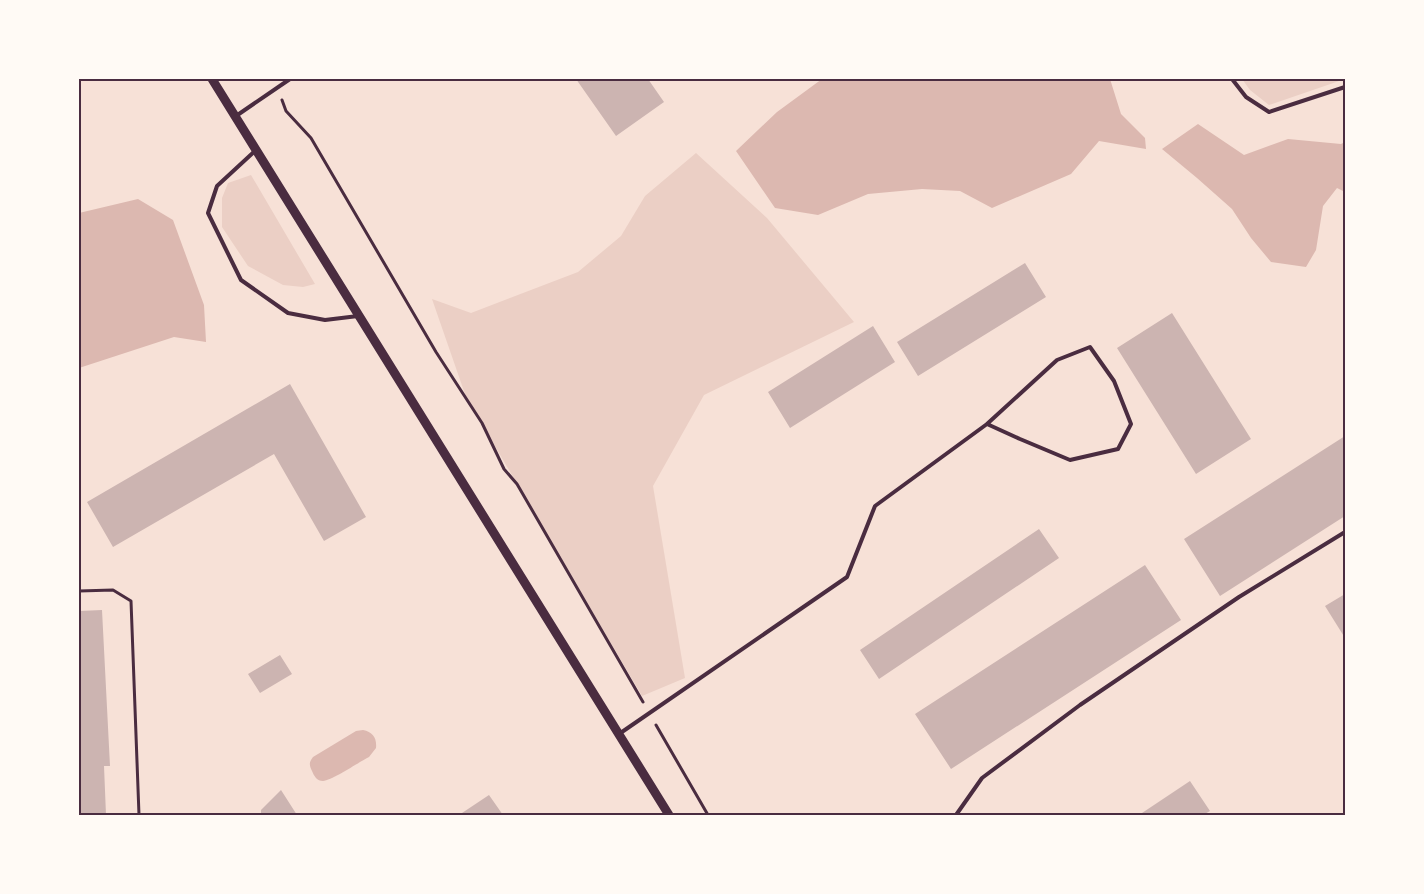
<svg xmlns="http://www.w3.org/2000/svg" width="1424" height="894" font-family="'PT Sans Narrow',sans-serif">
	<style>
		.green { fill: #ebcfc5 }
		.water { fill: #dcb8b0 }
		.building { fill: #ccb4b1 }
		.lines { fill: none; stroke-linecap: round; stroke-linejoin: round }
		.path { stroke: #4a2c40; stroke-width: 3 }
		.service { stroke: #4a2c40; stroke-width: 4 }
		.tertiary { stroke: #4a2c40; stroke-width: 9 }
		.neatline { fill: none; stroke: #4a2c40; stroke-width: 2 }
	</style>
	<rect width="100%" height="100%" fill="#f7e1d7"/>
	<path class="green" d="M1242,79H1345L1269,105L1250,90Z
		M696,153L767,218L854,322L704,395L653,486L685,678L642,696L466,397L432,299L471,313L578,272L621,236L645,196Z
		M251,175L315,284L303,287L283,285L248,266L222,227V198L228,183Z"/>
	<path class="water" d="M822,79H1110L1121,114L1145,138L1146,149L1099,141L1071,174L992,208L960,191L922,189L868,194L818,215L775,208L736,151L777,112Z
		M1198,124L1244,155L1288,139L1341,144L1345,142V192L1337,188L1323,206L1316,250L1306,267L1271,262L1251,238L1232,209L1197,178L1162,149Z
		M138,199L173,220L204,305L206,342L174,337L79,368V213Z
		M363,730C373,732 377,738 376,748L369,757C359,762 333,780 323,781C317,781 314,776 312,771C309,765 309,762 313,757L356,731Z"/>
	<path class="building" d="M576,79H648L664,102L616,136Z
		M1025,263L1046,297L918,376L897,342Z
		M1172,313L1251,439L1196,474L1117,348Z
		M873,326L895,362L790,428L768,392Z
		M290,384L366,517L324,541L274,454L113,547L87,502Z
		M1345,436V516L1220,596L1184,539Z
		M1039,529L1059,558L879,679L860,650Z
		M1145,565L1181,620L951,769L915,714Z
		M1345,594V638L1325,606Z
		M102,610L110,766H104L106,815H79V611Z
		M280,655L292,674L260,693L248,674Z
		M1190,781L1210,811L1203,815H1139Z
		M281,790L297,815H261V810Z
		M489,795L503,815H459Z"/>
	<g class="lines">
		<path class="path" d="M282,100L286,111L311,138L436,352L482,423L504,469L517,484L643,702
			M79,591L113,590L131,601L139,815
			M656,725L708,815"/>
		<path class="service" d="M1232,79L1246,97L1269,112L1345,87
			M236,116L290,79
			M256,150L217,186L208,213L241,280L288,313L325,320L358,316
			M619,734L847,577L875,506L987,424L1020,439L1070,460L1118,449L1131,424L1114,381L1090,347L1057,360L987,424
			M956,815L982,778L1080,705L1239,597L1345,532"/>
		<path class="tertiary" d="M212,79L669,815"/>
	</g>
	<rect width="1424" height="894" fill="none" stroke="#fffaf5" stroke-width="160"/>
	<rect x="80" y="80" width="1264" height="734" class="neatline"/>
</svg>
